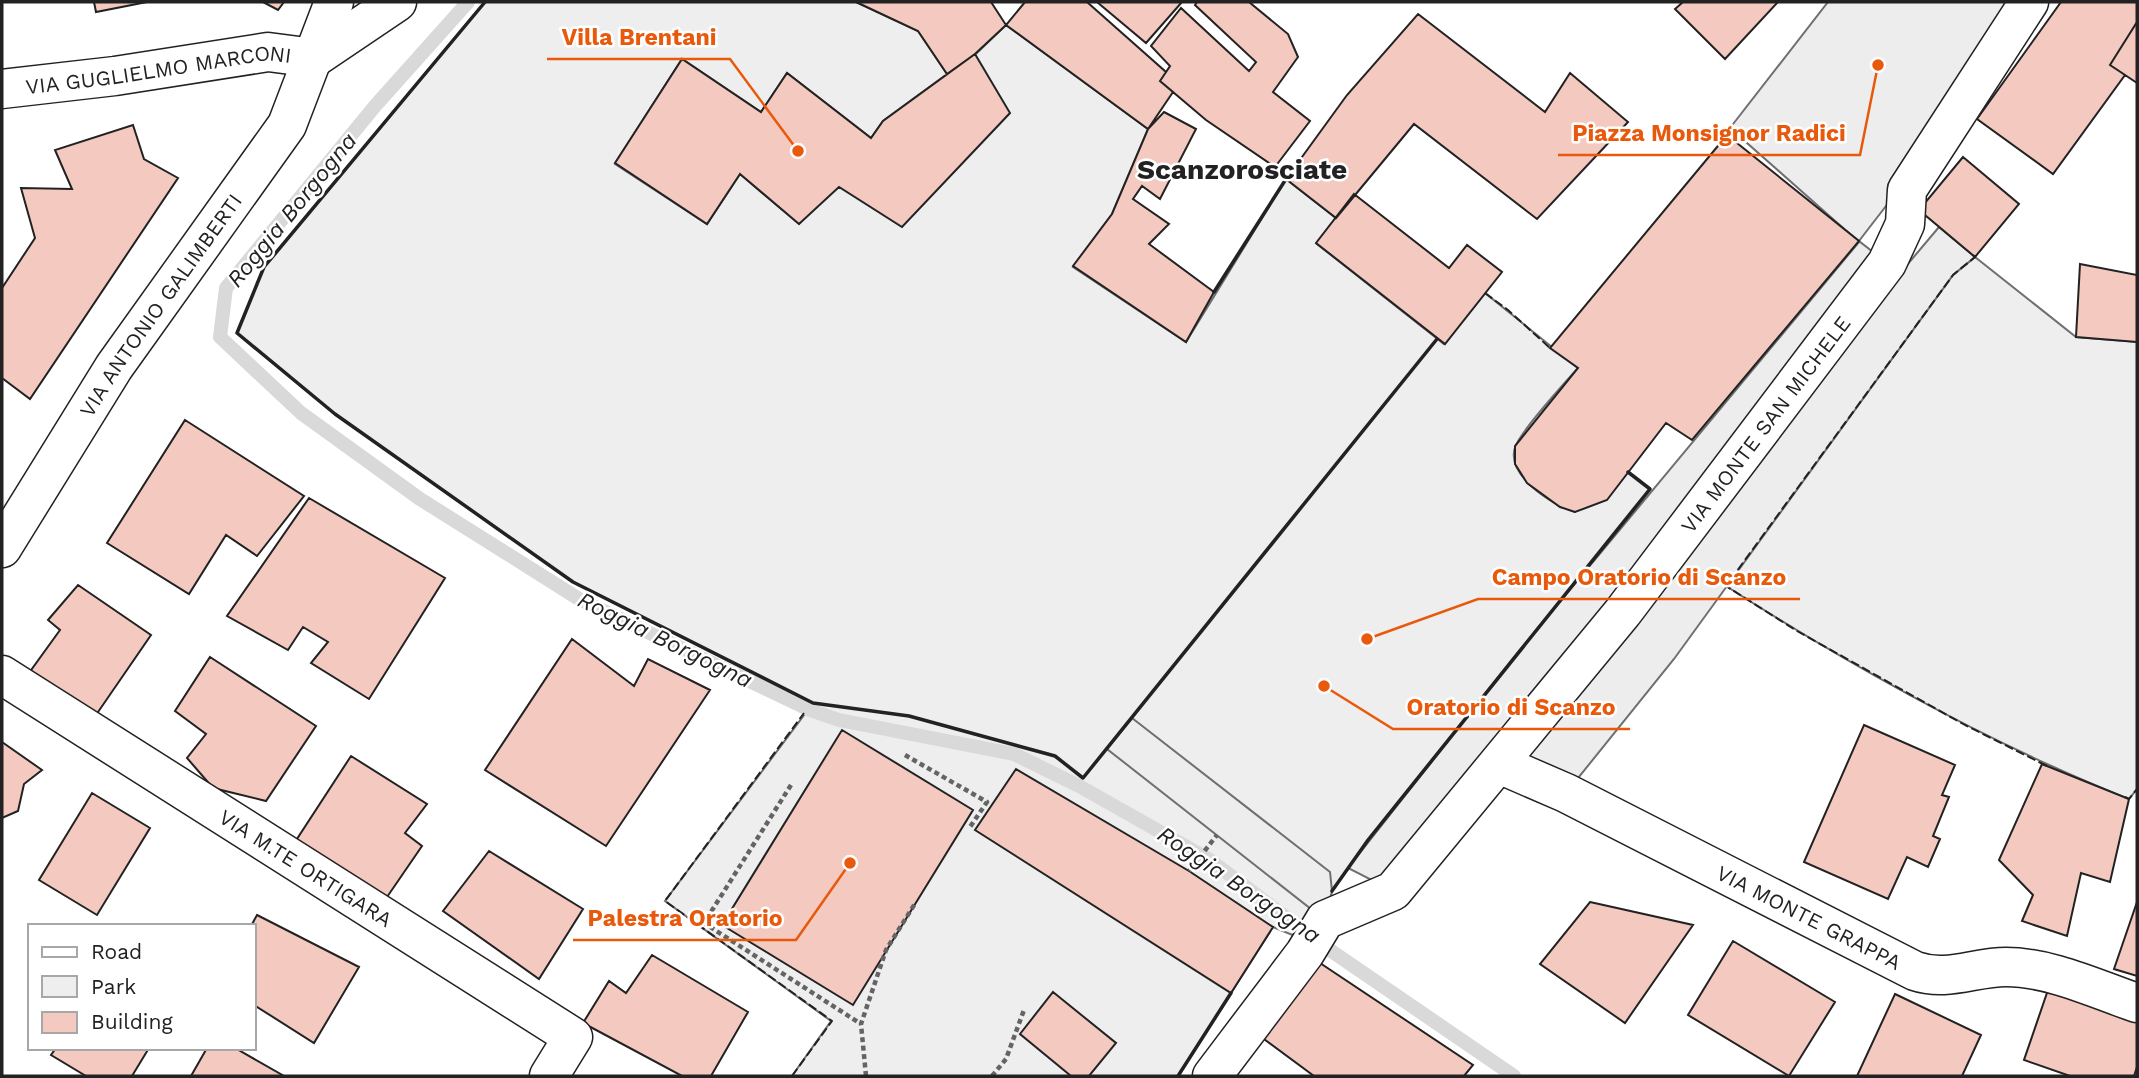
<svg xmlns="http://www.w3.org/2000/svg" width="2139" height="1078" font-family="'Work Sans',sans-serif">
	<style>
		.green { fill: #eee; stroke: #6f6f6f; stroke-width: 2 }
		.parking { fill: #ededed; stroke: #6f6f6f; stroke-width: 2 }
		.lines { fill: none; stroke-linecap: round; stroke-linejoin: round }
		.stream { stroke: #d9d9d9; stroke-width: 14 }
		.building { fill: #f3c9c0; stroke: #222; stroke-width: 2 }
		.street-casing { stroke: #222; stroke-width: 41 }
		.path { stroke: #646464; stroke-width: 4.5; stroke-dasharray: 5 3.5; stroke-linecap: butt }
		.street { stroke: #fff; stroke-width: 38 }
		.fence { stroke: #222; stroke-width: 2; stroke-dasharray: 9 3.5; stroke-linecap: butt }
		.wall { stroke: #222; stroke-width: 3.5 }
		.labels { text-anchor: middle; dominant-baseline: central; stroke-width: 5; stroke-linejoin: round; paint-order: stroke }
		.street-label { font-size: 21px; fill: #222; stroke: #fff }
		.water-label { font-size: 23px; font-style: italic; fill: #222; stroke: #fff }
		.district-label { font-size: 28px; font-weight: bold; fill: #222; stroke: #fff }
		.leader { fill: none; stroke: #e8590c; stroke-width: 2.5 }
		.callout-dot { fill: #e8590c; stroke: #fff; stroke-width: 2.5 }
		.callout-label { font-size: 23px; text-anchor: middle; font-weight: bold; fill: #e8590c; stroke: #fff; stroke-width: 5; stroke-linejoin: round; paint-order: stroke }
	</style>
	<rect width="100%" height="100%" fill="#fff"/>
	<path class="green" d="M485,2H856L918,31L947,74L883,121L871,138L787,73L761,112L682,59L615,164L707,224L740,174L799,224L1006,25L1148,129L1112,214L1073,267L1186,342L1286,179L1336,218L1317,244L1444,344L1485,293L1578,368C1563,385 1524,427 1516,445C1503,474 1552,505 1575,512L1628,472L1650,489L1368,840L1332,891L1325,920L1312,943L1273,927L1178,1076H792L831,1021L665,901L813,703L573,582L335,414L237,333L264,267Z
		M1975,257L2076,337L2137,342V789L2129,799C1988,743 1854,668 1726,586L1953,275Z"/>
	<path class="parking" d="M1828,2H2017L1896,193L1859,241L1887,263L1725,481L1939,227L1975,257L1953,275L1674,659L1566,793L1499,764L1393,891L1348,868L1519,651L1859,242L1730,128Z
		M1132,718L1330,872L1332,891L1325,920L1107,749Z"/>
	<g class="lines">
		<path class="stream" d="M468,2L375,106L226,288L220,337L301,413L420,499L579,599L810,710L839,720L1014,754L1079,786L1210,860L1324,946L1514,1076"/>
	</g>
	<path class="building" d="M94,2H147L96,12Z
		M263,2H284L278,10Z
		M856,2H991L1006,25L975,54L947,74L918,31Z
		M856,2H991L1006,25L975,54L947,74L918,31Z
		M1025,2H1087L1166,72L1160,81L1173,92L1148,129L1006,25Z
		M1097,2H1182L1146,43Z
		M1197,2H1249L1288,34L1298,57L1273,92L1310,121L1275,167L1206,120L1160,81L1170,66L1151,46L1181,8L1249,71L1256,62L1195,5Z
		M1683,2H1778L1725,59L1675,9Z
		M2061,2H2137V22L2110,65L2125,75L2053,174L1977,119Z
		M1418,14L1545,112L1570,73L1628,122L1537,219L1414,124L1336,218L1286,179L1347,95Z
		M2137,22V83L2110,65Z
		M975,54L1010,113L902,227L839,187L799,224L740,174L707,224L615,163L682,59L761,112L787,73L871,138L883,121Z
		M1164,112L1196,129L1160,199L1142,186L1133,199L1169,224L1149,244L1214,292L1186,342L1073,266L1112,214L1148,129Z
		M1164,112L1196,129L1160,199L1142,186L1133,199L1169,224L1149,244L1214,292L1186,342L1073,266L1112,214L1148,129Z
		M133,125L144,159L178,178L30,399L2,378V288L35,238L21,188L72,189L55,150Z
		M1727,135L1859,241L1692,440L1666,423L1607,500L1575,512L1560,507L1527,483L1515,464V446L1578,368L1550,348Z
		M1963,157L2019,204L1975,257L1919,210Z
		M1354,194L1449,268L1467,245L1502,272L1445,344L1316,243Z
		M2080,264L2137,275V342L2076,337Z
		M185,420L304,496L257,556L226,535L189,594L107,543Z
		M309,498L445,578L369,699L311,663L328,642L303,627L288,650L227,616Z
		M78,585L151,635L96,715L29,673L60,630L48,620Z
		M572,639L634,686L648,659L710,690L606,846L485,770Z
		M210,657L316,726L266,801L213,788L187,758L206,734L175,711Z
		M1864,725L1955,765L1942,795L1949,797L1933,836L1940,839L1928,867L1907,857L1888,899L1804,862Z
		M842,730L973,810L853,1005L722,925Z
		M2,742L42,770L24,784L18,811L2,818Z
		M351,756L427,804L405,833L422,846L385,900L295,842Z
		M2042,764L2129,799L2110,882L2081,873L2067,936L2022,921L2033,895L1999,860Z
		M1016,769L1189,871L1273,927L1231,993L975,830Z
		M92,793L150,828L97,915L39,880Z
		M489,851L583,909L539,979L443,911Z
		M1590,902L1693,925L1625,1023L1540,964Z
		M2137,902V976L2114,969Z
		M257,915L359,967L314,1043L254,1005V926H251Z
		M1733,941L1835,1002L1789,1076L1688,1015Z
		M1305,953L1473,1065L1464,1076H1314L1249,1028Z
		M652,955L748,1012L711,1076H682L583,1023L609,981L626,993Z
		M2049,987L2137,1016V1067L2134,1076H2070L2024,1060Z
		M1053,992L1116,1043L1089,1076H1071L1020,1034Z
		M1895,994L1981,1035L1962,1076H1857Z
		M56,1048H149L132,1076H86L51,1055Z
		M207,1048H235L284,1076H191Z"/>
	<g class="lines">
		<defs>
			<g id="street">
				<path d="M314,58L397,2"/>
				<path id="s1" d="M2,89L115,76L268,52L314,58"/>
				<path id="s2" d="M2,548L114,367L287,125L334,2"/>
				<path id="s3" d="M2,675L573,1037L549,1076"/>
				<path id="s4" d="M1499,764L1566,793L1915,971C1947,982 1974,967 2006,967C2050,967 2096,989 2137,1003"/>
				<path id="s5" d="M1212,1076L1305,953L1325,920L1393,891L1623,612L1887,263L1905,224L1907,190L2029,2"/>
			</g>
		</defs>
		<use href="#street" class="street-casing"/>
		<path class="path" d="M905,755L987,802L970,827
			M791,785L704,923L861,1024
			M1189,871L1217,835
			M866,1076L861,1024L886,950L916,902
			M992,1076L1006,1059L1024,1010"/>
		<use href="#street" class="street"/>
		<path class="fence" d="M1973,255L1975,257L1953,275L1726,586L1797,631L1965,725L2047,766
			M1485,293L1508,310L1550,348
			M2125,797L2129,799L2137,789
			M792,1076L832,1021L665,901L804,713"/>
		<path class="wall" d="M485,2L264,267L237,333L335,414L573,582L813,703L909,716L1055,756L1083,778L1437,339
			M1214,292L1286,179
			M1332,891L1368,840L1650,489L1628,472
			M1178,1076L1231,993"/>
	</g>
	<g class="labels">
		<g class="street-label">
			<text stroke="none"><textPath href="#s1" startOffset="158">VIA GUGLIELMO MARCONI</textPath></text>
			<text stroke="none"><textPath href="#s2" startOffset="290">VIA ANTONIO GALIMBERTI</textPath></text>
			<text stroke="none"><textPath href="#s5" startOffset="864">VIA MONTE SAN MICHELE</textPath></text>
			<text stroke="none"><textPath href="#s3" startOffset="360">VIA M.TE ORTIGARA</textPath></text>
			<text stroke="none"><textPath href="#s4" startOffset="346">VIA MONTE GRAPPA</textPath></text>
		</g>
		<g class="water-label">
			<text transform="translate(292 210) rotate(-51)">Roggia Borgogna</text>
			<text transform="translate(665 640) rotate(26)">Roggia Borgogna</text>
			<text transform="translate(1239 885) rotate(34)">Roggia Borgogna</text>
		</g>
		<g class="district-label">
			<text x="1242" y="169">Scanzorosciate</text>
		</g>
	</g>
	<path class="leader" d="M798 151L730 59H547M1878 65L1860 155H1558M1367 639L1478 599H1800M1324 686L1393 729H1630M850 863L796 940H573"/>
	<g class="callout-dot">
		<circle cx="798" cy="151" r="7"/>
		<circle cx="1878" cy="65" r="7"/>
		<circle cx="1367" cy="639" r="7"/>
		<circle cx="1324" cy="686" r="7"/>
		<circle cx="850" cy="863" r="7"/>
	</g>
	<g class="callout-label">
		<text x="639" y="45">Villa Brentani</text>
		<text x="1709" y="141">Piazza Monsignor Radici</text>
		<text x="1639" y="585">Campo Oratorio di Scanzo</text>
		<text x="1511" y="715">Oratorio di Scanzo</text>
		<text x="685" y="926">Palestra Oratorio</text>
	</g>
	<rect width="2139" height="1078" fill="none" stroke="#222222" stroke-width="7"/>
	<rect x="28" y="924" width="228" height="126" fill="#ffffff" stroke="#a7a7a7" stroke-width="2"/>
	<rect x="42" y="947" width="35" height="10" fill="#ffffff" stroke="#a7a7a7" stroke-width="2"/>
	<text x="91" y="959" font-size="21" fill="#222222">Road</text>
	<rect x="42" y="976" width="35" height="21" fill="#eeeeee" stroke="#a7a7a7" stroke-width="2"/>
	<text x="91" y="994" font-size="21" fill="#222222">Park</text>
	<rect x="42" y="1012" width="35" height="21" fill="#f3c9c0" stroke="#a7a7a7" stroke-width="2"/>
	<text x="91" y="1029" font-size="21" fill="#222222">Building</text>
</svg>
